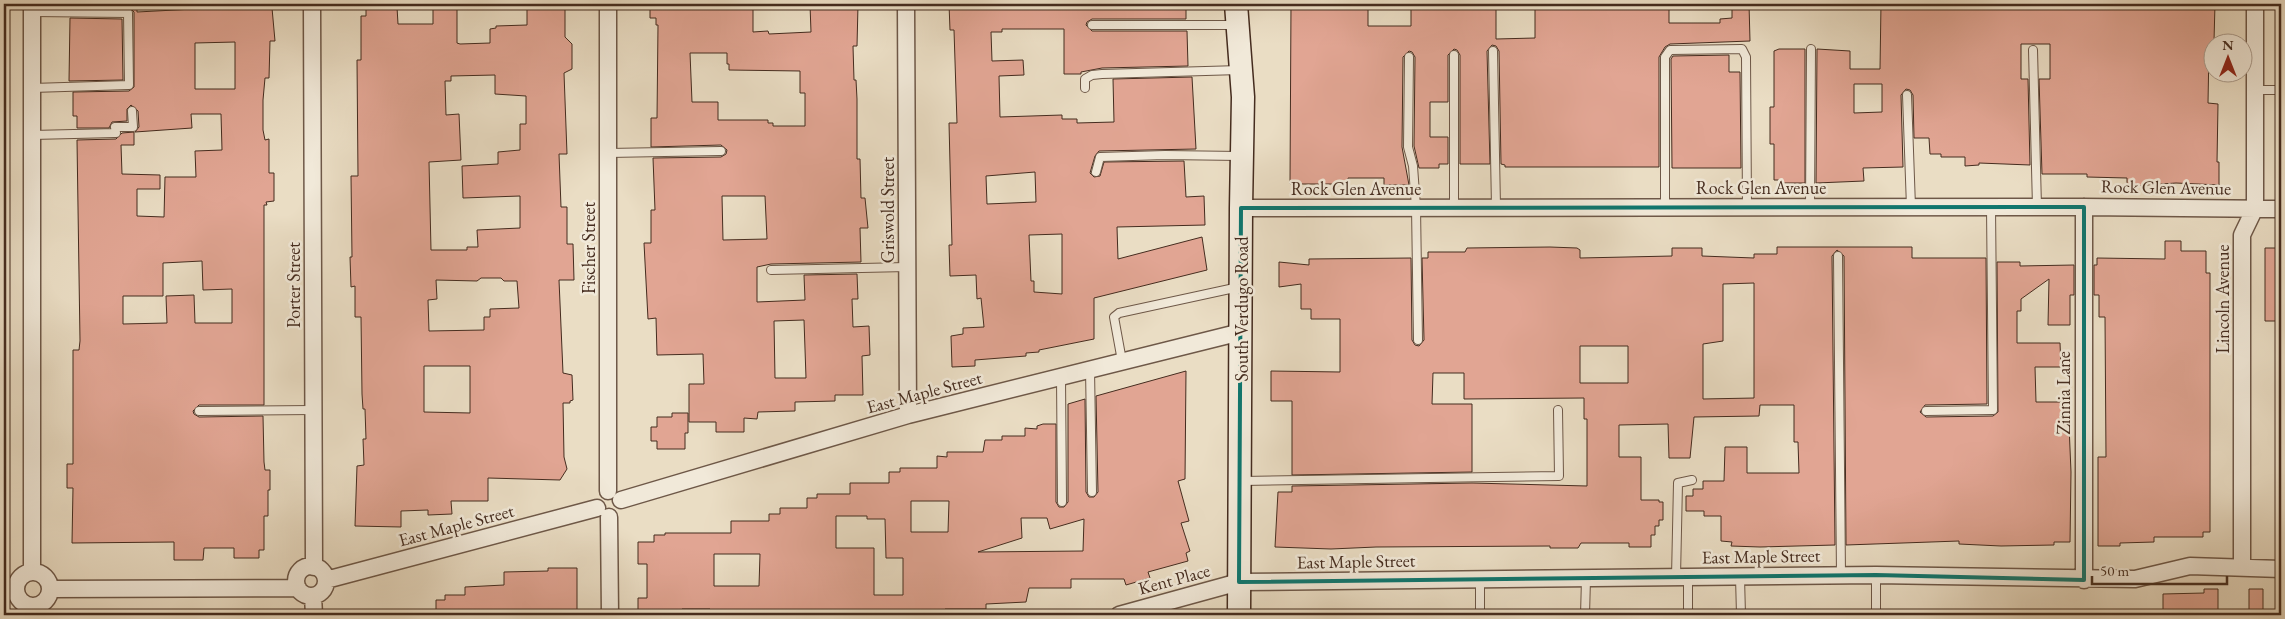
<svg xmlns="http://www.w3.org/2000/svg" width="2285" height="619" font-family="'EB Garamond',serif">
	<style>
		.building { fill: #e1a593; stroke: #452c1f; fill-rule: evenodd }
		.lines { fill: none; stroke-linecap: round; stroke-linejoin: round }
		.service-casing { stroke: #6e5848; stroke-width: 10 }
		.minor-casing { stroke: #6e5848; stroke-width: 19 }
		.secondary-casing { stroke: #452c1f; stroke-width: 25 }
		.service { stroke: #f1e9d9; stroke-width: 8 }
		.minor { stroke: #f1e9d9; stroke-width: 16 }
		.secondary { stroke: #f1e9d9; stroke-width: 22 }
		.marked { fill: none; stroke: #0f766e; stroke-width: 4; stroke-linejoin: round }
		.labels { text-anchor: middle; dominant-baseline: central; stroke-width: 5; stroke-linejoin: round; paint-order: stroke }
		.street-label { font-size: 18px; fill: #452c1f; stroke: #f1e9d9 }
	</style>
	<rect width="100%" height="100%" fill="#eaddc4"/>
	<filter id="stains"><feTurbulence type="fractalNoise" baseFrequency=".004" numOctaves="4"/><feColorMatrix values="0 0 0 0 .2 0 0 0 0 .09 0 0 0 0 .02 0 0 0 .5 -.17"/></filter>
	<radialGradient id="worn" r=".72"><stop offset=".6" stop-color="#630" stop-opacity="0"/><stop offset="1" stop-color="#630" stop-opacity=".3"/></radialGradient>
	<path class="building" d="M121,4H137V12L194,9V4H209V9L272,8L275,41H270L269,78H265L263,100V130L265,140L269,139V173H274V201L266,202L267,205H264V405H199L193,411L194,414L199,417L263,416L264,462L265,470H270V490H268V516H264V550H259V558H234V548H204L203,560H174V542L72,543L73,488H67V464H73V350H79L80,341L77,140L116,139L122,133L134,132V145H121L122,174L160,175V189H137V216L164,217L165,177H196L195,151L222,150L221,114H191L192,128L135,132L139,127L138,111L131,105L127,109V121L112,122L109,128H77V116H73V92L129,91L134,87V12L130,8L121,7ZM235,42V89H195V43ZM202,261L203,290L232,289V323H195L194,295L166,296L167,323L123,324V296H163V263Z
		M433,4L457,5V43L460,44L490,43V29L496,28V26L527,25V4H565V37L572,44V69L564,73L567,154H559L561,207H567V244H573L574,280H559L563,373L572,375L573,400L570,401V403H563L564,457L567,469L560,480L488,478V501H451L452,514L428,515V510L401,511V527L355,526L357,466L364,465L363,439H366L365,409H363L362,394L361,317H355V286L351,287L350,257H352L351,176H358L357,60H361V16H366V8L397,7L398,24H433ZM495,75V94L526,96V124H520V150L498,152V164L462,166L463,198L520,196V228L477,230L478,247H467V250H431L429,162L461,160L459,114L446,115L445,81H451V76ZM481,278H501L504,281H517L519,308L490,309V317H484V330L429,331L428,300L437,299L436,280L477,281ZM424,366H470V413L424,412Z
		M650,4H753V32L768,31L769,34L811,32L810,5H858L857,46H853L854,80H856L857,99V159H860L861,198H865L868,228H860L861,262L771,264L757,267V302L805,300L804,275L857,274L858,299H852L853,327L869,326L870,355L862,356L863,395H835V401L795,402V411L758,412L757,419L744,418V432H716V422H689V384H704L703,354L657,355L656,318L648,319L644,243H651V210H655L653,158L721,157L726,154L727,150L721,145L651,147V118H657L658,25H656V18H650ZM690,53H727V64H729V70L800,71V93H805V126H773V123H768V120H718V102H692ZM722,196H765L767,239L723,240ZM804,320L806,378H775L774,321Z
		M949,4H1186V19H1092L1087,22L1086,25L1092,31H1187L1188,66L1102,68L1081,72V74H1064V29H1002V32H991L992,61L1023,60L1024,75L999,76L1000,117L1062,115V119H1077V123L1114,122L1113,79L1192,77L1196,149L1099,151L1095,156L1090,173L1094,177L1100,176L1104,162L1184,161L1186,197L1204,196L1205,225L1117,227L1118,259L1202,237L1207,270L1094,298V339L1039,350V352L1026,353V356L975,360V366L952,367L951,336L963,334V328L984,327L981,298L977,299L976,275L950,276L949,245H952L949,123H957L954,30H950ZM1035,172L1036,202L987,204L986,176ZM1062,234V294L1034,292V281H1031L1029,235Z
		M1291,4L1368,5V26H1411V9L1496,7V39L1535,38V4H1552V6H1669V23H1720V19L1732,18V4H1749L1750,41L1670,44L1665,47L1659,57V167H1505V165L1501,164L1499,51L1496,46L1492,45L1487,51L1490,164H1460V55L1457,50L1454,49L1448,55V102H1430V137H1448V164H1439V168H1419L1414,146L1415,57L1412,52L1409,51L1403,57L1402,147L1409,185H1384V178H1348V184H1290Z
		M1881,4H2215L2214,41L2212,48H2209L2208,103L2218,104L2217,162H2219V185L2176,183L2133,186L2127,185V178L2087,177V174H2042L2039,79H2050V44H2021V79H2028L2030,165L1979,163V165L1965,166V157H1941V154H1930L1929,138H1914L1913,95L1910,90L1906,89L1901,95L1903,167L1863,168L1864,181L1816,183L1817,49L1850,51V69H1880ZM1854,84H1882V112L1854,113Z
		M70,18L122,19L123,80L69,81Z
		M1779,49H1805V183H1779V180H1774V144H1770V107H1774V51Z
		M1729,55V72H1740L1741,168H1672L1671,59L1673,56Z
		M2165,241H2181V251H2206V273H2210V532H2203V537H2154V542L2120,543V546H2098V457H2106L2105,317H2099V295H2094V265H2097V258L2165,259Z
		M1550,247L1577,248L1580,250V258L1672,256V248H1702V256L1754,258V254H1777V247H1912V258H1986L1987,404L1925,405L1920,412L1926,417L1993,416L1998,412L1997,262H2020V266L2074,265V295H2070V325H2048L2049,279L2021,299V311H2017V343H2060L2061,367H2035L2036,402H2068L2071,472L2070,542H2054V545L2001,546L1959,544V541L1846,545L1844,256L1837,250L1832,256L1835,545L1760,547L1731,546L1732,542L1721,541V516H1704V511H1686V496H1693V489H1703V481H1724L1725,447H1747V473H1799L1798,442H1794V405H1760L1759,416L1694,417L1690,458H1669L1668,424L1619,425V457H1641V500H1659V502H1663V520H1659V526H1655V535H1651V547H1629V543H1581L1578,548H1550V546L1376,547L1331,549L1275,547L1278,492H1292V486L1472,483L1587,486V419H1584V398L1464,399V373H1433L1432,404H1472V472L1292,475V401H1271V371L1340,372V319H1311V309H1301V284L1279,287V262L1309,265V259L1411,258L1412,340L1415,345L1419,346L1424,340L1422,258H1428V252H1465L1467,248ZM1754,283V398L1703,399V344L1723,341V284ZM1580,346H1628V383H1580Z
		M2265,248H2281V321H2265Z
		M1186,371L1185,479L1178,481L1189,521L1181,523L1190,551L1186,553L1188,561L1148,572L1150,578L1126,585L1124,579H1071V588H1029L1026,602L986,604V609H945V615H742V611L710,615V609H682V615H638V598H647V564H638V542H654V535H665V533H731V521H769V514H780V508H807V498H817V494H850V483H889V472H900V468H937V456L947,457V452H983L985,440H1002V436H1025V428L1037,429V426L1043,424H1056V502L1059,507H1064L1068,502V404L1085,399L1086,492L1089,497H1094L1098,492L1096,396ZM911,501H949L948,532H911ZM836,516H867V519H885L886,558H903V595H874V548H836ZM1021,518H1047L1050,529L1084,519L1083,551L978,552L1022,538ZM714,554H760L759,586H714Z
		M672,413H688V433H685V449H657V441H651V427H657V417H672Z
		M548,568H577V611H542V615H436V600H445V595H465V587L504,585V572L548,571Z
		M2204,589H2218V615H2163V594L2204,593Z
		M2249,589H2263V615H2249Z"/>
	<g class="lines">
		<defs>
			<path id="service" d="M32,12L128,13L129,85L32,88
				M1092,25H1236
				M2033,50L2037,207
				M1493,51L1496,207
				M1454,55V207
				M1409,57L1408,147L1413,166L1416,207L1418,340
				M1085,88V79L1092,75L1102,74L1240,70
				M2255,90H2281
				M1907,95L1911,207
				M32,135L116,133L115,127H133L132,111
				M608,153L721,151
				M1096,172L1100,157L1165,155L1240,156
				M1665,207V57L1670,50L1742,49L1746,57L1747,207
				M1810,207L1811,49
				M1838,256L1841,575
				M771,270L907,267
				M1122,361L1114,317L1119,313L1239,287
				M1090,369L1092,492
				M1061,377L1062,502
				M199,411L314,410
				M1926,411L1993,410L1991,207
				M1242,481L1559,476L1558,410
				M1676,577L1678,483L1692,480
				M1740,577L1741,615
				M1480,579V615
				M1585,615L1586,579
				M1688,615V577
				M1876,615V575"/>
			<path id="minor" d="M32,4V571
				M312,4L314,567
				M608,4V491
				M906,4L908,415
				M1241,208L2084,207L2281,209
				M621,500L908,415L1241,332
				M609,517L610,615
				M296 581a15 15 0 1 1 30 0a15 15 0 1 1-30 0Z
				M2242,567V235L2255,208V4
				M16 589a17 17 0 1 1 34 0a17 17 0 1 1-34 0Z
				M326,580L597,508
				M2084,580V207
				M50,589L298,588
				M313,596L314,615
				M1119,615L1239,582L1876,575L2135,579L2190,566L2281,569"/>
			<path id="secondary" d="M1236,4L1243,97L1241,208L1239,615"/>
		</defs>
		<use href="#service" class="service-casing"/>
		<use href="#minor" class="minor-casing"/>
		<use href="#secondary" class="secondary-casing"/>
		<use href="#service" class="service"/>
		<use href="#minor" class="minor"/>
		<use href="#secondary" class="secondary"/>
	</g>
	<path class="marked" d="M2084,207V580L1876,575L1239,582L1241,208Z"/>
	<g class="labels">
		<g class="street-label">
			<text x="1761" y="187">Rock Glen Avenue</text>
			<text transform="translate(2166 187) rotate(1)">Rock Glen Avenue</text>
			<text x="1356" y="188">Rock Glen Avenue</text>
			<text transform="translate(887 210) rotate(-90)">Griswold Street</text>
			<text transform="translate(588 248) rotate(-90)">Fischer Street</text>
			<text transform="translate(293 285) rotate(-90)">Porter Street</text>
			<text transform="translate(2222 299) rotate(-90)">Lincoln Avenue</text>
			<text transform="translate(1241 309) rotate(-90)">South Verdugo Road</text>
			<text transform="translate(924 392) rotate(-15)">East Maple Street</text>
			<text transform="translate(2063 393) rotate(-90)">Zinnia Lane</text>
			<text transform="translate(456 525) rotate(-15)">East Maple Street</text>
			<text transform="translate(1761 556) rotate(-1)">East Maple Street</text>
			<text transform="translate(1356 561) rotate(-1)">East Maple Street</text>
			<text transform="translate(1174 579) rotate(-15)">Kent Place</text>
		</g>
	</g>
	<rect width="2285" height="619" fill="none" stroke="#eaddc4" stroke-width="20"/>
	<rect x="5" y="5" width="2275" height="609" fill="none" stroke="#452c1f" stroke-width="2.5"/>
	<rect x="10" y="10" width="2265" height="599" fill="none" stroke="#452c1f"/>
	<g transform="translate(2228 58)"><circle r="24" fill="#f1e9d9" stroke="#ac9d8f"/>
	<path d="M0-4L9 19L0 12L-9 19Z" fill="#8f2418"/>
	<text y="-8" font-size="14" font-weight="bold" text-anchor="middle" fill="#452c1f">N</text>
	</g>
	<path d="M2092 576v8h135v-8" fill="none" stroke="#452c1f" stroke-width="2.5"/>
	<text x="2100" y="576" font-size="15" fill="#452c1f" stroke="#f1e9d9" stroke-width="4" paint-order="stroke">50 m</text>
	<rect width="100%" height="100%" filter="url(#stains)"/>
	<rect width="100%" height="100%" fill="url(#worn)"/>
</svg>
